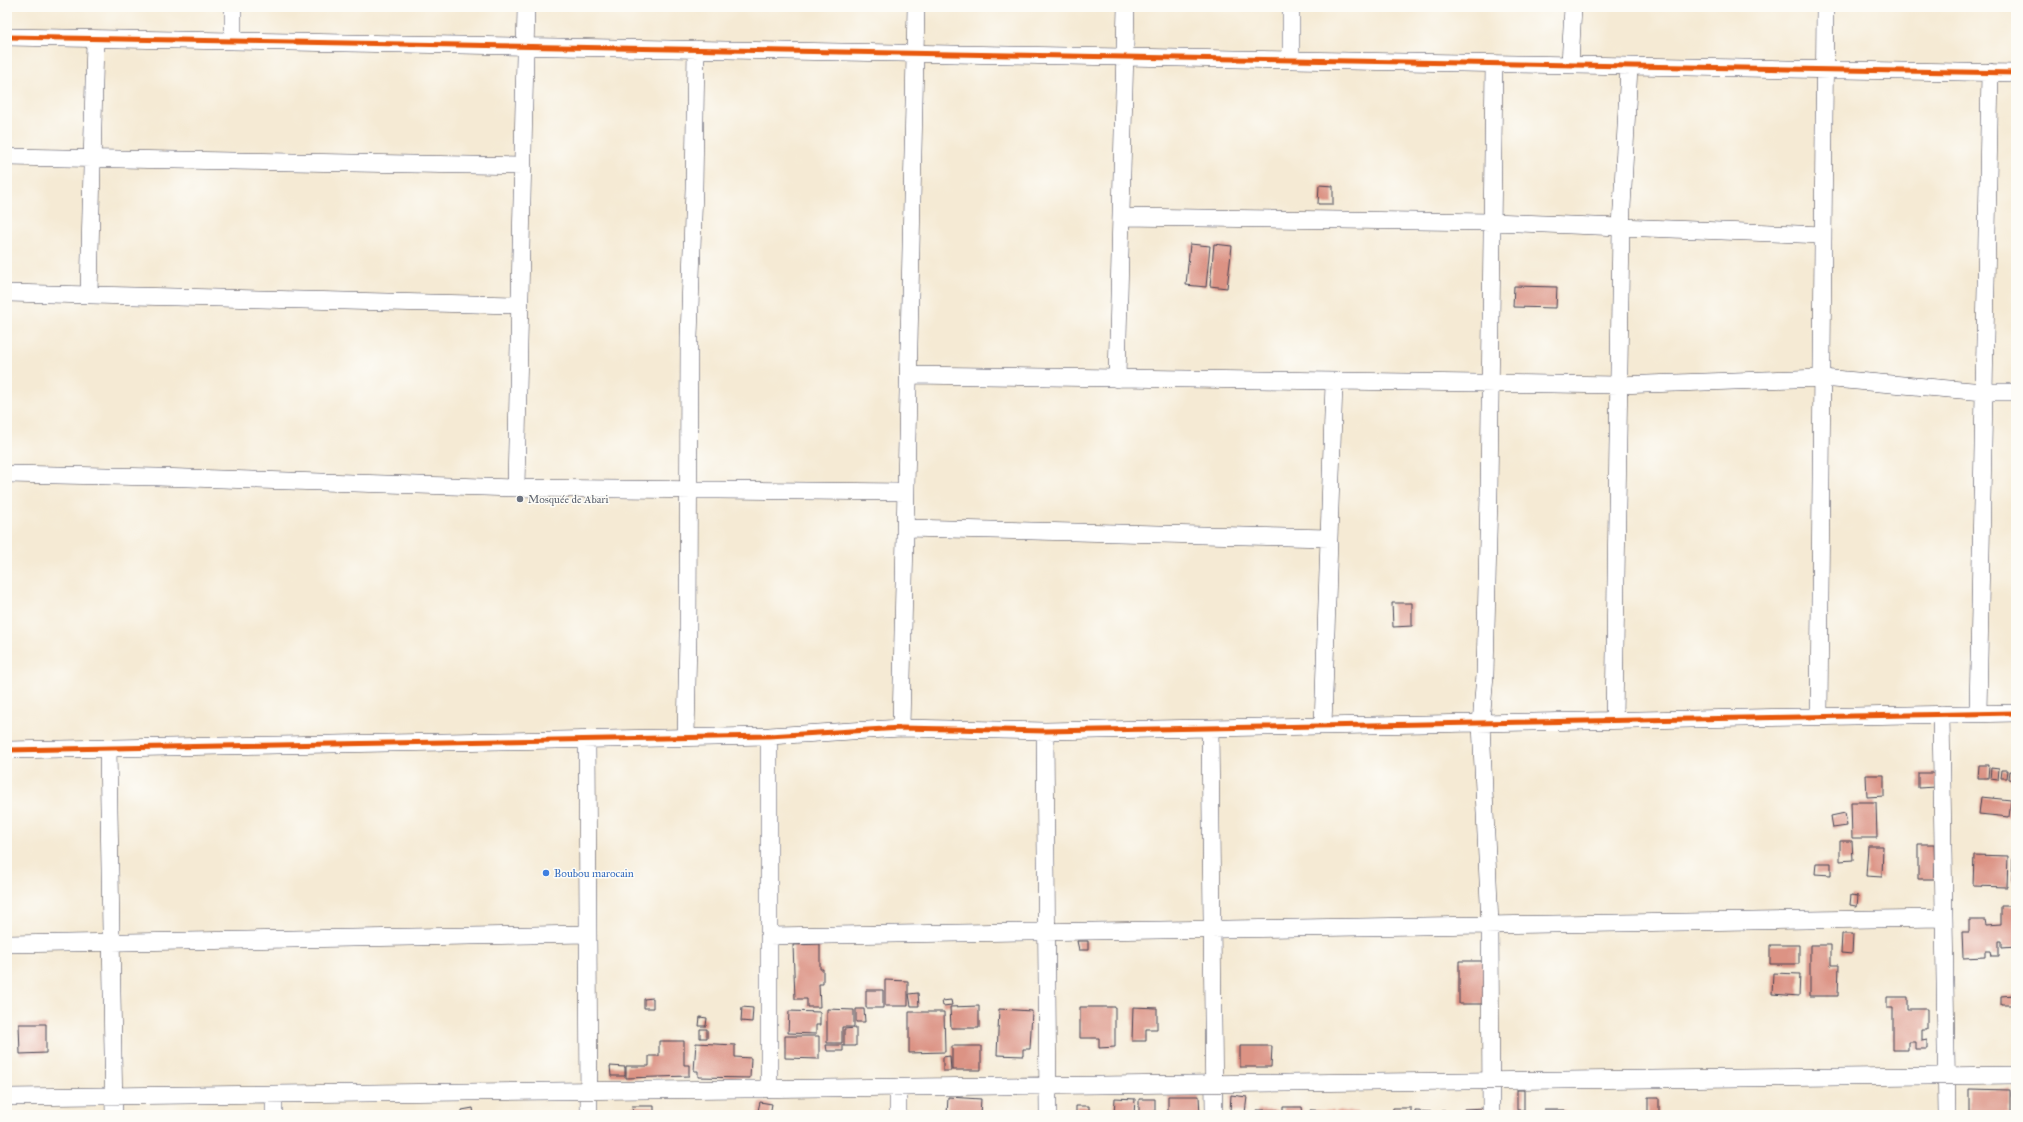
<svg xmlns="http://www.w3.org/2000/svg" width="2023" height="1122" font-family="'IM FELL Great Primer',serif">
	<style>
		.building { fill: #dc9384 }
		.lines { fill: none; stroke-linecap: round; stroke-linejoin: round }
		.minor-casing { stroke: #424052; stroke-width: 18 }
		.minor { stroke: #fff; stroke-width: 17 }
		.cycleway-casing { stroke: #fdfcf7; stroke-width: 8 }
		.cycleway { stroke: #e8590c; stroke-width: 5 }
		.worship-dot { fill: #6b7280; stroke: #fdfcf7; stroke-width: 1.5 }
		.shop-dot { fill: #3f7fe0; stroke: #fdfcf7; stroke-width: 1.5 }
		.labels { text-anchor: middle; dominant-baseline: central; stroke-width: 3; stroke-linejoin: round; paint-order: stroke }
		.worship-label { font-size: 11px; fill: #5b616d; stroke: #fdfcf7; text-anchor: start }
		.shop-label { font-size: 11px; fill: #366cbe; stroke: #fdfcf7; text-anchor: start }
	</style>
	<rect width="100%" height="100%" fill="#fdfcf7"/>
	<filter id="ink" filterUnits="userSpaceOnUse"><feTurbulence type="fractalNoise" baseFrequency=".025" numOctaves="2"/><feDisplacementMap in="SourceGraphic" scale="8" xChannelSelector="R" yChannelSelector="G"/><feConvolveMatrix kernelMatrix="1 2 1 2 8 2 1 2 1" color-interpolation-filters="sRGB"/></filter>
	<filter id="wash" filterUnits="userSpaceOnUse"><feTurbulence type="fractalNoise" baseFrequency=".012" numOctaves="4" result="noise"/><feDisplacementMap in="SourceGraphic" scale="16" xChannelSelector="R" yChannelSelector="G"/><feGaussianBlur stdDeviation="0.9" result="paint"/><feColorMatrix in="noise" values="0 0 0 0 0 0 0 0 0 0 0 0 0 0 0 0 0 1.4 0 .05"/><feComposite in="paint" operator="in"/></filter>
	<g filter="url(#wash)">
		<rect width="100%" height="100%" fill="#f5ead4"/>
		<g id="blocks">
			<path class="building" d="M1319,185L1333,186V204H1318Z
				M1190,244L1210,246L1206,287L1186,285Z
				M1214,244L1232,246L1227,288L1210,286Z
				M1514,286L1557,287L1556,308L1513,307Z
				M1392,603H1412V626L1393,627Z
				M1979,765H1989L1988,778H1978Z
				M1991,768L1999,769L1998,780L1990,779Z
				M2002,770H2008L2007,778H2001Z
				M2010,771L2016,772V780L2009,779Z
				M1918,773H1937V787L1918,788Z
				M1866,775H1884V796L1867,797Z
				M1981,797L2011,800L2009,817L1979,814Z
				M1851,802H1876L1877,838H1852Z
				M1845,813L1847,826L1833,828L1831,816Z
				M1840,841H1852L1853,860L1840,861Z
				M1918,844H1934L1935,879H1918Z
				M1868,846H1883L1882,877L1866,876Z
				M2013,854H2016V880H2012Z
				M1974,855L2008,856L2007,887L1973,886Z
				M1816,863H1831V875L1815,874Z
				M1851,895L1858,896L1857,906L1850,905Z
				M2001,906H2016V947L2002,948V941H1999V956H1992L1991,951H1985V957L1963,958L1962,932H1969V920H1985L1986,925L2001,924Z
				M1842,934H1853L1852,954L1841,953Z
				M1077,941H1088V950H1079Z
				M820,944V969H823V984H819L820,1007H807V999H795L793,945Z
				M1770,945H1799V964H1770Z
				M1810,945H1831V965H1839L1838,996H1810Z
				M1459,961H1489V1004H1459Z
				M1773,973L1800,974L1799,996L1772,994Z
				M885,980L908,981V1006H885Z
				M866,990H883V1008H866Z
				M918,993L919,1006H911L909,994Z
				M2014,995V1005H2001V996Z
				M1887,997H1908V1009H1927V1029H1922V1041L1927,1040V1049H1915V1042H1908V1050H1893V1008H1887Z
				M653,998V1008H644V999Z
				M951,1000L952,1005L943,1006L942,1001Z
				M979,1006V1028H951L950,1007Z
				M742,1007L753,1008L752,1022L741,1021Z
				M1080,1007H1115V1047L1099,1048V1038H1080Z
				M1133,1007L1157,1008V1029H1146V1041H1132Z
				M827,1009L854,1010V1027H842V1043H827Z
				M856,1009H864L865,1022H856Z
				M999,1009L1032,1011L1030,1049H1023V1056L997,1055Z
				M789,1011L820,1012V1025H816V1034L788,1033Z
				M909,1012H944L945,1052L909,1053Z
				M700,1017L707,1018L706,1026H699Z
				M19,1024H46V1053L20,1054Z
				M856,1028V1046H844V1029Z
				M700,1029H707V1038H700Z
				M785,1036H819V1059L785,1058Z
				M659,1041H684V1065H689V1076L626,1078V1066H649V1056H659Z
				M696,1043L735,1045V1057L751,1058L750,1078L698,1077V1071H694Z
				M826,1045H843V1051H827Z
				M952,1046H981V1070H952Z
				M1240,1046H1272L1271,1067H1240Z
				M950,1056L951,1071H943V1057Z
				M610,1066L625,1067V1076H611Z
				M2014,1087H2016V1111H2014Z
				M1969,1089L2010,1090V1114L1969,1113Z
				M1517,1090H1524V1110H1517Z
				M1231,1095L1247,1097L1245,1113L1230,1111Z
				M1168,1096H1199L1200,1115H1168Z
				M948,1097L981,1099L980,1115H947Z
				M1115,1098L1135,1099L1134,1115H1114Z
				M1648,1098H1659V1115H1648Z
				M1139,1099H1155V1115H1139Z
				M760,1102L772,1104L770,1115H757Z
				M632,1106H654V1115H633Z
				M1076,1106H1089V1115H1076Z
				M1283,1107H1302L1303,1115H1283Z
				M473,1108L474,1115H462V1110Z
				M1393,1108H1411V1115H1392Z
				M1485,1108V1115H1464V1109Z
				M1257,1110H1277V1115H1257Z
				M1310,1110L1333,1111V1115H1310Z
				M1544,1110H1565V1115H1544Z
				M1335,1111L1359,1112V1115H1335Z
				M1415,1111L1435,1112V1115H1415Z
				M1441,1111H1460L1459,1115H1441Z"/>
		</g>
	</g>
	<g filter="url(#ink)">
		<use href="#blocks" fill-opacity="0" stroke="#424052" stroke-width="1"/>
		<g class="lines">
			<defs>
				<path id="minor" d="M233,7V41
					M7,37L2016,73
					M1291,60V7
					M1570,65L1573,7
					M7,157L523,166
					M1122,217L1492,222L1823,235
					M7,293L520,305
					M89,295L95,39
					M909,375L1618,385L1822,378L1984,392H2016
					M1117,379L1126,7
					M7,474L157,477L516,488L906,492
					M516,488L526,7
					M906,528L1329,538
					M1978,713L1990,72
					M1941,714L1947,1115
					M1819,716L1825,7
					M1614,720L1621,228L1629,66
					M1323,726L1334,383
					M901,728L916,7
					M1210,728L1214,1115
					M1045,731L1048,1115
					M686,737L688,636L689,338L694,188L696,49
					M587,739L589,1115
					M108,748L114,1115
					M7,750L769,736L901,728L1045,731L2016,713
					M769,936L1944,918
					M7,944L588,934
					M898,1087V1115
					M769,1089V736
					M274,1094V1115
					M7,1097L2016,1075
					M1491,1115L1490,925L1481,723L1485,675L1489,492L1494,64"/>
			</defs>
			<use href="#minor" class="minor-casing"/>
			<use href="#minor" class="minor"/>
			<defs>
				<path id="cycleway" d="M7,37L2016,73
					M7,750L769,736L901,728L1045,731L2016,713"/>
			</defs>
			<use href="#cycleway" class="cycleway-casing"/>
			<use href="#cycleway" class="cycleway"/>
		</g>
	</g>
	<circle class="worship-dot" cx="520" cy="499" r="4"/>
	<circle class="shop-dot" cx="546" cy="873" r="4"/>
	<g class="labels">
		<g class="worship-label">
			<text x="528" y="499">Mosquée de Abari</text>
		</g>
		<g class="shop-label">
			<text x="554" y="873">Boubou marocain</text>
		</g>
	</g>
	<rect width="2023" height="1122" fill="none" stroke="#fdfcf7" stroke-width="24"/>
</svg>
